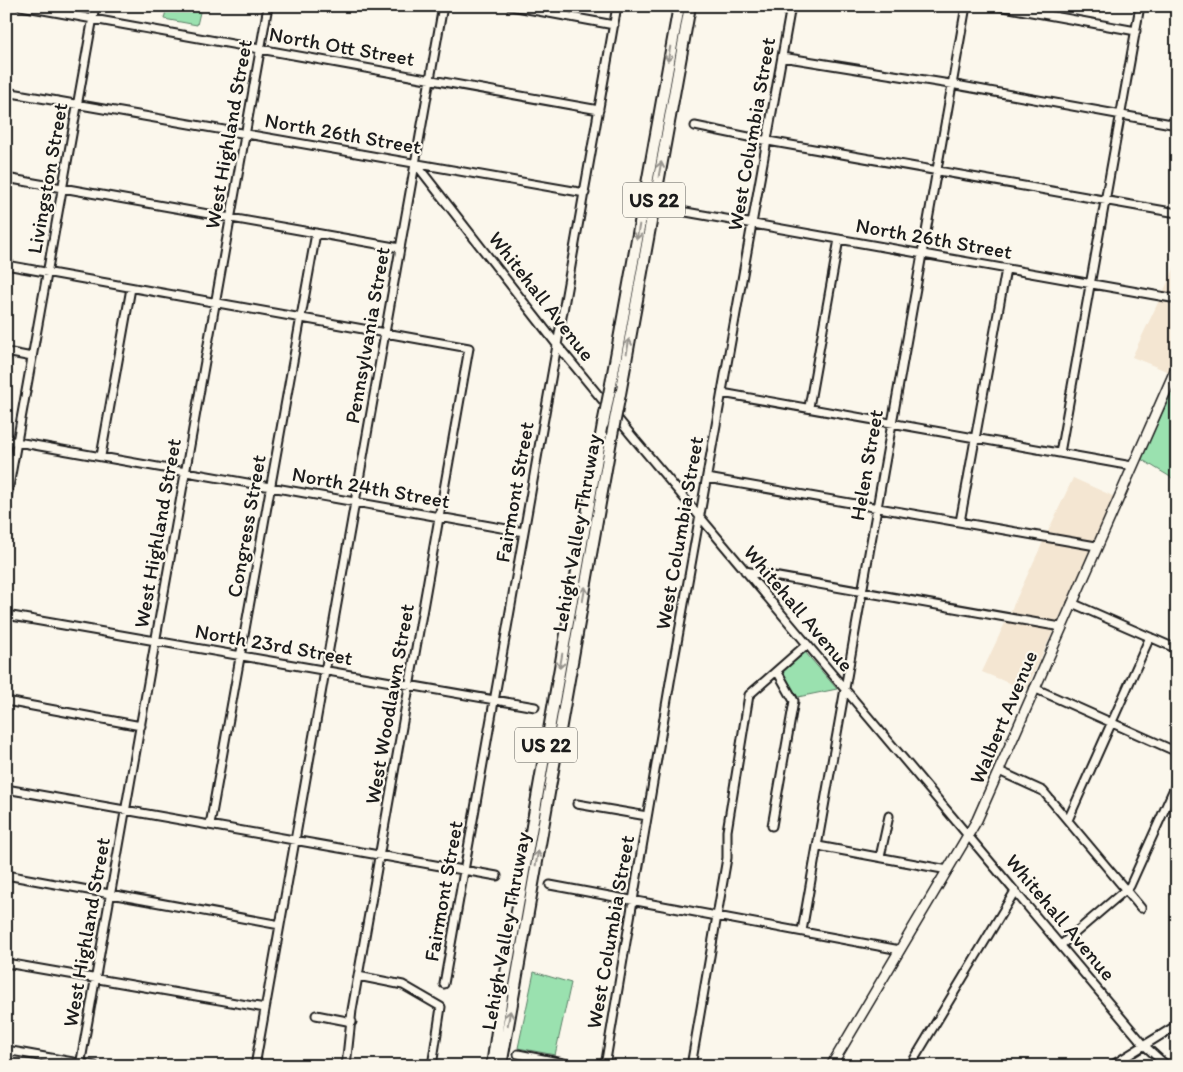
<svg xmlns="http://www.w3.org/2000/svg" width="1183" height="1072" font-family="Itim,sans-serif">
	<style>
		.built { fill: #f4e6d2 }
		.green { fill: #9ae1af; stroke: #5b7e66 }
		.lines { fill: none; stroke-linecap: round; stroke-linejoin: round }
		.minor-casing { stroke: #1c1c1c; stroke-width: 11 }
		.major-casing { stroke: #1c1c1c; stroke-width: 12 }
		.highway-casing { stroke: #1c1c1c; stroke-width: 14 }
		.minor { stroke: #fbf7ec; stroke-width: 7 }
		.major { stroke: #fbf7ec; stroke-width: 9 }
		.highway { stroke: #fbf7ec; stroke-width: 10 }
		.highway-bridge-casing { stroke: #1c1c1c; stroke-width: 14; stroke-linecap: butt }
		.highway-bridge { stroke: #fbf7ec; stroke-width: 10 }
		.oneway { stroke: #97948e }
		.labels { text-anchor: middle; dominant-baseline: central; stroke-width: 4.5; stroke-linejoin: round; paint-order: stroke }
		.shield { fill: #fbf7ec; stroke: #5f5e5a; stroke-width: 1 }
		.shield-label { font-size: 20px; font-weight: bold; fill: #1c1c1c }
		.street-label { font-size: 21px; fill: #1c1c1c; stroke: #fbf7ec }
	</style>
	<rect width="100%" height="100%" fill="#fbf7ec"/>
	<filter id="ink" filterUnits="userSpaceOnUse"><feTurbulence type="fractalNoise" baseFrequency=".02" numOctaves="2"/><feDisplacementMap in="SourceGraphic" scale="10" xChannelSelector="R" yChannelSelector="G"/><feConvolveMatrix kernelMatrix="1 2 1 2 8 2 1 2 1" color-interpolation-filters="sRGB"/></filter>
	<g filter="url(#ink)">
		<path class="built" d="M1177,263V354L1169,372L1132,357Z
			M1073,478L1115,497L1026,690L982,672Z"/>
		<path class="green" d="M167,6L201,8L197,25L164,19Z
			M1177,381V481L1141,459Z
			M805,652L837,689L798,697L781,673Z
			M534,972L571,983L555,1055L518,1048Z"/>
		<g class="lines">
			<defs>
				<path id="minor" d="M21,6L599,110
					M511,6L614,25
					M998,6L1136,31
					M782,57L956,85L1177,125
					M6,92L585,193
					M695,126L768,141L1177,213
					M416,164L558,346L632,436L1145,1046L1167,1066
					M6,178L400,248
					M686,212L1177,299
					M6,265L469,348L352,1010L346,1066
					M6,352L32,357
					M722,393L1132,466
					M809,407L839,239
					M6,440L524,532
					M1060,453L1140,6
					M101,456L131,288
					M707,478L1096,546
					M6,503L95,6
					M960,522L1006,269
					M745,571L1061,627
					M1072,603L1177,649
					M6,615L535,707
					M1034,688L1177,752
					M6,701L141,726
					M999,771L1043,791L1141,908
					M6,789L497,876
					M577,804L647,816
					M1068,820L1150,637
					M210,825L316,233
					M772,826L794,701L777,671
					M818,846L948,870
					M880,857L889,816
					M6,875L280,925
					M550,885L900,950
					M802,931L966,6
					M1061,945L1130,886L1177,782
					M6,963L265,1008
					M358,976L403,985L441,1007L432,1066
					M444,984L617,6
					M316,1015L352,1022
					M6,1050L95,1066
					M518,1054L578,1066
					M80,1066L268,6
					M255,1066L443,6
					M605,1066L670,682L791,6
					M691,1066L727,858V831L749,695L806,645
					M910,1066L1015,891
					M1111,1066L1177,1025"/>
				<path id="major" d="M831,1066L977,820L1177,366"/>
				<path id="highway" d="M611,384L679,6
					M620,394L690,6
					M492,1066L502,996L603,424
					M501,1066L612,435"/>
			</defs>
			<use href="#minor" class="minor-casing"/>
			<use href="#major" class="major-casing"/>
			<use href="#highway" class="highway-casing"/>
			<use href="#minor" class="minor"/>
			<use href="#major" class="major"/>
			<use href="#highway" class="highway"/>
			<defs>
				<path id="highway-bridge" d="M603,424L611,384
					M612,435L620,394"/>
			</defs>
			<use href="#highway-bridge" class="highway-bridge-casing"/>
			<use href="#highway-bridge" class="highway-bridge"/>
		</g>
		<defs><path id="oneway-shaft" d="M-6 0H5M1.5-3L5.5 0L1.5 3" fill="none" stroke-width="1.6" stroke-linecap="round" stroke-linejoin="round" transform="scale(1.25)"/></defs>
		<g class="oneway">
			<use href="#oneway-shaft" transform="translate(669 54) rotate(100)"/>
			<use href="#oneway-shaft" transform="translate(660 169) rotate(-80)"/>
			<use href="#oneway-shaft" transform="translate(638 232) rotate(100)"/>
			<use href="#oneway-shaft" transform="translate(628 346) rotate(-80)"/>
			<use href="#oneway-shaft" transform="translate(584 594) rotate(-80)"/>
			<use href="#oneway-shaft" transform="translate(561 661) rotate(100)"/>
			<use href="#oneway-shaft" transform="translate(537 858) rotate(-80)"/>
			<use href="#oneway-shaft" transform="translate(509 1018) rotate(-80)"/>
		</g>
	</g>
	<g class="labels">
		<g class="shield">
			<rect x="623" y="182.5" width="62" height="35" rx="4"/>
			<rect x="515" y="727.5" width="62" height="35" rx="4"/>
		</g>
		<g class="shield-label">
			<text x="654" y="200">US 22</text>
			<text x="546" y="745">US 22</text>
		</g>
		<g class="street-label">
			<text transform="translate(342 46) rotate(10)">North Ott Street</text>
			<text transform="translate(343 133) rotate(10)">North 26th Street</text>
			<text transform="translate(228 134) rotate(-80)">West Highland Street</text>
			<text transform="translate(751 134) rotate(-80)">West Columbia Street</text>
			<text transform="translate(47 178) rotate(-80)">Livingston Street</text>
			<text transform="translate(934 238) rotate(10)">North 26th Street</text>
			<text transform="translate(542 296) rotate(52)">Whitehall Avenue</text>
			<text transform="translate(367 335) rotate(-80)">Pennsylvania Street</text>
			<text transform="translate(866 465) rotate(-80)">Helen Street</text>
			<text transform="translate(371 487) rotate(10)">North 24th Street</text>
			<text transform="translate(514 492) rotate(-80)">Fairmont Street</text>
			<text transform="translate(246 526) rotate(-80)">Congress Street</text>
			<text transform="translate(157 533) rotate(-80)">West Highland Street</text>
			<text transform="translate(576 533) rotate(-80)">Lehigh Valley Thruway</text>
			<text transform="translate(679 533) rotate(-80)">West Columbia Street</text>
			<text transform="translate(799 608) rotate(50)">Whitehall Avenue</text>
			<text transform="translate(274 644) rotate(10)">North 23rd Street</text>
			<text transform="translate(389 704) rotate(-80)">West Woodlawn Street</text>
			<text transform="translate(1003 717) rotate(-67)">Walbert Avenue</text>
			<text transform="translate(443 891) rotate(-80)">Fairmont Street</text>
			<text transform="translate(1061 917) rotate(50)">Whitehall Avenue</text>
			<text transform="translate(505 931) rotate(-80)">Lehigh Valley Thruway</text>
			<text transform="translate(86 932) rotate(-80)">West Highland Street</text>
			<text transform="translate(610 932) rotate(-80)">West Columbia Street</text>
		</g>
	</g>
	<rect width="1183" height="1072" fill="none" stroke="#fbf7ec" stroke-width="25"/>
	<rect x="12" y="12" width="1158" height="1047" fill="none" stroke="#1c1c1c" stroke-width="2" filter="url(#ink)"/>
</svg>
